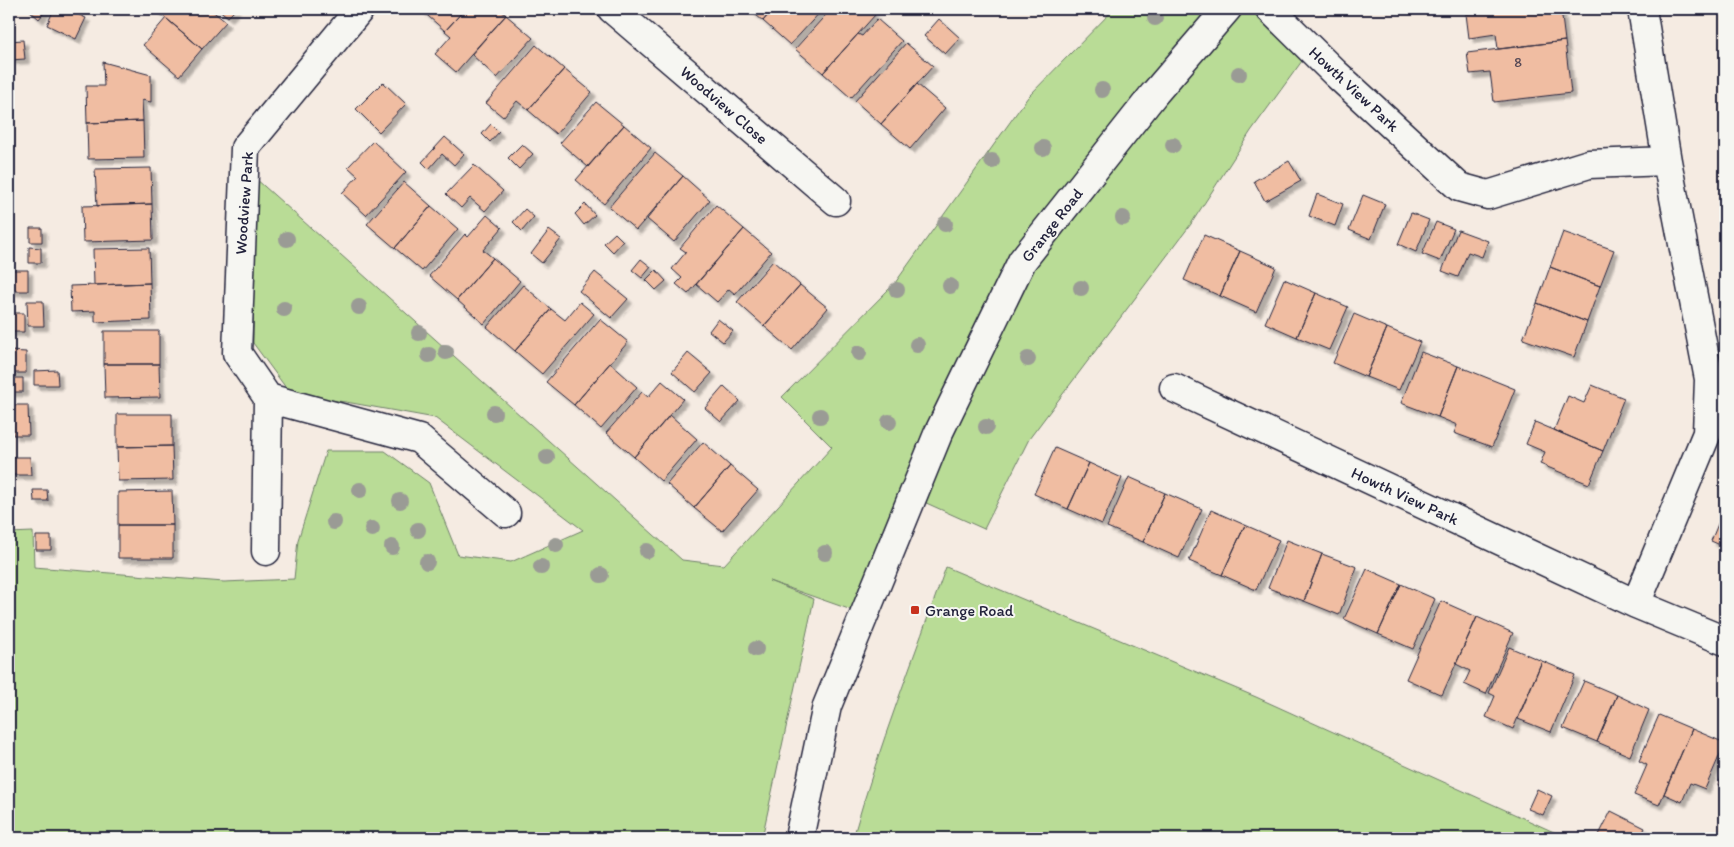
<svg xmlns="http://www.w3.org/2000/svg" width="1734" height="847" font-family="Itim,sans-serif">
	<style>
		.green { fill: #b9dc96; stroke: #6e7f68 }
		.building { fill: #f0bda2; stroke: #22223b; filter: url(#shadow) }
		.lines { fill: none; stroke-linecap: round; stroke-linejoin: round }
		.minor-casing { stroke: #22223b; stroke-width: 31 }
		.secondary-casing { stroke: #22223b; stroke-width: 31 }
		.minor { stroke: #f6f6f2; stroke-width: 28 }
		.secondary { stroke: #f6f6f2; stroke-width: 28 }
		.tree { fill: #9a9b95 }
		.poi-dot { fill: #c8321e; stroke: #f6f6f2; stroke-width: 2 }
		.labels { text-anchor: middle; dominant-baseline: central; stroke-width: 4; stroke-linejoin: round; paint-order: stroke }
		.number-label { font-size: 14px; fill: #564955 }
		.street-label { font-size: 16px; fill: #22223b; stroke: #f6f6f2 }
		.poi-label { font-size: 16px; fill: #22223b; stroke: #f6f6f2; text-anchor: start }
	</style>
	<defs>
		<filter id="shadow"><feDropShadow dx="4.5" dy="4.5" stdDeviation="1" flood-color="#0004"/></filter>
	</defs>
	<rect width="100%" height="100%" fill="#f5ebe2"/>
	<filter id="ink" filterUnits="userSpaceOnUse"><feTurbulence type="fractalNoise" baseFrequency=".02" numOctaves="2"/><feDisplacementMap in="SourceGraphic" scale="10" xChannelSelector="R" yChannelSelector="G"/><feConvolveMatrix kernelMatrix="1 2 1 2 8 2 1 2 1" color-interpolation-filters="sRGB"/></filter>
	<g filter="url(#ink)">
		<path class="green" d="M1114,9H1226L1183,62L1228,9H1269L1310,50L1251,131L1191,224L1029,439L984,529L913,497L938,434L1023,261L1102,161L1022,261L937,433L863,614L769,581L814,599L762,838H9V533L33,532L34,567L224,582L294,579L298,540L326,451H385L429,483L458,555L511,562L583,530L435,418L346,402L292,396L253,343L255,178L682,560L724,565L832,447L782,397L895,283L1028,97Z
			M946,567L1256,697L1567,838H853C879,746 914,657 946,567Z"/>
		<path class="building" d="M32,9H47L39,19L30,11Z
			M54,9H66L86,18L76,39L47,25Z
			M155,9H210L226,22L202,49Z
			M218,9H236L228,17Z
			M420,9H465L445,31Z
			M465,9H499L506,15L456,72L435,54L451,36L445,31Z
			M749,9H773L763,21Z
			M773,9H823L790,45L763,21Z
			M831,9L834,12L837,9H868L875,15L823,73L795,49Z
			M1515,9H1561L1565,41L1498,49L1496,34L1469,38L1466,14Z
			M506,15L533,38L497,78L471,54Z
			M166,18L202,49L179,76L143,45Z
			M877,19L902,41L851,98L823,73L858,34L862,36Z
			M939,19L960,38L945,54L924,36Z
			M23,40L25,59L10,60L9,41Z
			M1565,41L1571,93L1494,102L1490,72L1470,74L1467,53Z
			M906,43L933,66L881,124L855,101Z
			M536,45L564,69L528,110L517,101L503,117L486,103Z
			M103,62L151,75V102L142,100L143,121L87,123L86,86H104Z
			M564,69L592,92L556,134L528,110Z
			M383,82L406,104L379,132L356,109Z
			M917,84L945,108L910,149L881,124Z
			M596,102L624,125L588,167L560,143Z
			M143,121L144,158L88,159L87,123Z
			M491,124L499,132L490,142L482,134Z
			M624,125L651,148L604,204L576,180Z
			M445,137L464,154L454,165L442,154L429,169L422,162Z
			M373,141L406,172L366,215L342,193L358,176L348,167Z
			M522,144L533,154L519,169L508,158Z
			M655,153L683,176L636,230L609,207Z
			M1289,161L1301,181L1265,201L1254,181Z
			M474,165L503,191L485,211L470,198L461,208L446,194Z
			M151,168L152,204L97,206L95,169Z
			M683,176L710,200L674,242L647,219Z
			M404,182L431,206L395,248L367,224Z
			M1317,194L1343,204L1335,226L1309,216Z
			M1363,195L1385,204L1371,239L1349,230Z
			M152,204L153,240L83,242L82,206Z
			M585,204L595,215L584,225L575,214Z
			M716,205L744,229L688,294L676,284L682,278L672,269L686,252L680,248Z
			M431,206L458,229L422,271L395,248Z
			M525,209L534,217L522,231L513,222Z
			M1411,213L1429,220L1416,252L1398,244Z
			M487,215L502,228L483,250L493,258L457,300L429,276L465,234L468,237Z
			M1436,222L1454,229L1440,261L1422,254Z
			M30,228H42V242H30Z
			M744,229L771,252L735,294L729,289L717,302L696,284Z
			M549,230L561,239L542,263L531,254Z
			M1458,230L1488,241L1482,257L1468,252L1458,277L1442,271Z
			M1563,232L1614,250L1600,286L1550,267Z
			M615,233L623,241L613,252L604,243Z
			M1204,235L1240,251L1220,296L1184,280Z
			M29,247L41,248V263H29Z
			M149,248L150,283L94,285L93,249Z
			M1240,251L1276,267L1256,312L1220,296Z
			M493,258L520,281L484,324L457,300Z
			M641,259L651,267L642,278L632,270Z
			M773,261L800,285L764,326L737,302Z
			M1550,267L1600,286L1587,322L1537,303Z
			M11,270H28V291H11Z
			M656,270L666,281L656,290L646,280Z
			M595,272L628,299L611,318L579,291Z
			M1284,279L1316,293L1297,337L1265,323Z
			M150,283L151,320L95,322V311L71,312L70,286Z
			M523,285L551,309L515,351L487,327Z
			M800,285L828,308L792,350L764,326Z
			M1316,293L1348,307L1329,350L1297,337Z
			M27,301H43L44,326H28Z
			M580,302L594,314L542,374L515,351L551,309L565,320Z
			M1537,303L1587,322L1574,357L1523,339Z
			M9,313H24V332H9Z
			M1354,314L1387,328L1366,377L1333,363Z
			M600,319L628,342L574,405L546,382Z
			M718,319L733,331L723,342L709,331Z
			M1387,328L1420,342L1399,390L1366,377Z
			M104,331H159V364H104Z
			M10,351L26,352V373H10Z
			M1421,352L1458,366L1438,417L1401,403Z
			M688,353L712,373L695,392L672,372Z
			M610,363L637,387L601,429L574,405Z
			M104,364H159L160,397L105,398Z
			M1458,366L1515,389L1492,447L1454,433L1457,425L1438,417Z
			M57,370L58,385H34V371Z
			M9,378H23V392H9Z
			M662,381L683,399L634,457L606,433L642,392L648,397Z
			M1592,385L1624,398L1603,451L1554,430L1568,396L1584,403Z
			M724,386L740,401L721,422L705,408Z
			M12,405H28L29,435H13Z
			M117,414H172V446L117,447Z
			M670,415L697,439L661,481L634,457Z
			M1535,422L1603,451L1589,484L1540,464L1545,452L1526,444Z
			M703,442L730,466L694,508L667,484Z
			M172,446L173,480L118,481L117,447Z
			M1055,448L1089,463L1068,509L1034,494Z
			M9,457H30L31,475H9Z
			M1089,463L1122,478L1102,524L1068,509Z
			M730,466L758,490L722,531L694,508Z
			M1129,477L1165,493L1143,542L1107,527Z
			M33,490H47L48,501H34Z
			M172,491L173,525H118V492Z
			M1165,493L1202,509L1179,558L1143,542Z
			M1725,507V547L1711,541Z
			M1211,510L1245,525L1222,575L1189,561Z
			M118,525H173V558H118Z
			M1245,525L1279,540L1256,590L1222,575Z
			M36,536H51V550H36Z
			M1287,540L1322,554L1304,601L1268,588Z
			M1322,554L1357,567L1339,615L1304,601Z
			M1367,569L1401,584L1378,634L1344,619Z
			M1401,584L1435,599L1413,649L1378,634Z
			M1441,601L1477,617L1442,695L1406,679Z
			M1477,617L1513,633L1486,694L1464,684L1470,671L1456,664Z
			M1509,647L1542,661L1513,729L1486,717L1495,696L1489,693Z
			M1542,661L1575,675L1551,732L1518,719Z
			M1584,681L1617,695L1597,742L1563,728Z
			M1617,695L1649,710L1630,756L1597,742Z
			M1659,715L1692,729L1659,805L1634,795L1647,765L1639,761Z
			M1692,729L1725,743L1705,789L1690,783L1682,802L1664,794Z
			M1725,768V788L1718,785Z
			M1537,789L1552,796L1543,815L1528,809Z
			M1611,811L1645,828L1640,838H1605L1599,835Z"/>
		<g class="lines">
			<defs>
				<path id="minor" d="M360,9L245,148L237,353L268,398L419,439L506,513
					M612,9L836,201
					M1270,9L1335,73L1459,187L1488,195L1589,164L1667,161
					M1174,388L1636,604L1725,641
					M266,551L268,398
					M1636,604L1707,433L1709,379L1667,161L1642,9"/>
				<path id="secondary" d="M799,838L827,706L938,434L1022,261L1154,94L1227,9"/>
			</defs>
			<use href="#minor" class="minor-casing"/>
			<use href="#secondary" class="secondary-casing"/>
			<use href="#minor" class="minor"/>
			<use href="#secondary" class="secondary"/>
		</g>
		<g class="tree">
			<circle cx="1155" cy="18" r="8"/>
			<circle cx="1239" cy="74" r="8"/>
			<circle cx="1102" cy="90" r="8"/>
			<circle cx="1173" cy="145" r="8"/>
			<circle cx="1043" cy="148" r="8"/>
			<circle cx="992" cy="161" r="8"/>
			<circle cx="1123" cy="218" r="8"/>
			<circle cx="945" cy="224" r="8"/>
			<circle cx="287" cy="239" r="8"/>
			<circle cx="950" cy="286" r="8"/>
			<circle cx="1081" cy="288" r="8"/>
			<circle cx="897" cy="290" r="8"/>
			<circle cx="359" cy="307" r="8"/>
			<circle cx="284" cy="309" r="8"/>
			<circle cx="419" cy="333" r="8"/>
			<circle cx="917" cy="345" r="8"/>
			<circle cx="446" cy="352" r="8"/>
			<circle cx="859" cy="353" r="8"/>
			<circle cx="429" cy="355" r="8"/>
			<circle cx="1028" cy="359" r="8"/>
			<circle cx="494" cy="413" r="8"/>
			<circle cx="820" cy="416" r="8"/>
			<circle cx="889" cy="422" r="8"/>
			<circle cx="986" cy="427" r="8"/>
			<circle cx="547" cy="457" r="8"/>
			<circle cx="360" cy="490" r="8"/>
			<circle cx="400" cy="501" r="8"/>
			<circle cx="334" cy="522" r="8"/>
			<circle cx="372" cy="529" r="8"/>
			<circle cx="418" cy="530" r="8"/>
			<circle cx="556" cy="545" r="8"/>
			<circle cx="392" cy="547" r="8"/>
			<circle cx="647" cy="551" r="8"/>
			<circle cx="825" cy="553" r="8"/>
			<circle cx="427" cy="562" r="8"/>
			<circle cx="541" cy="567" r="8"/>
			<circle cx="601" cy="575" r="8"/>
			<circle cx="756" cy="649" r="8"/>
		</g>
	</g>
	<rect class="poi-dot" x="910" y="605" width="10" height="10" rx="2.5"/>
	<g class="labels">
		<g class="number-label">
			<text x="1518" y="62">8</text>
		</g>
		<g class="street-label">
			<text transform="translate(1354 89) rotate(43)">Howth View Park</text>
			<text transform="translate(724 105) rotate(41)">Woodview Close</text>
			<text transform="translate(244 203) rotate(-86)">Woodview Park</text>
			<text transform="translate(1052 225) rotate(-52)">Grange Road</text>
			<text transform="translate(1405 496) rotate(25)">Howth View Park</text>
		</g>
		<g class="poi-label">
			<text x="925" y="610">Grange Road</text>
		</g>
	</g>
	<rect width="1734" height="847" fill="none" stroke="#f6f6f2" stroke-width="30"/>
	<rect x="15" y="15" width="1704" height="817" fill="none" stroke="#22223b" stroke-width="2" filter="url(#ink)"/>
</svg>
